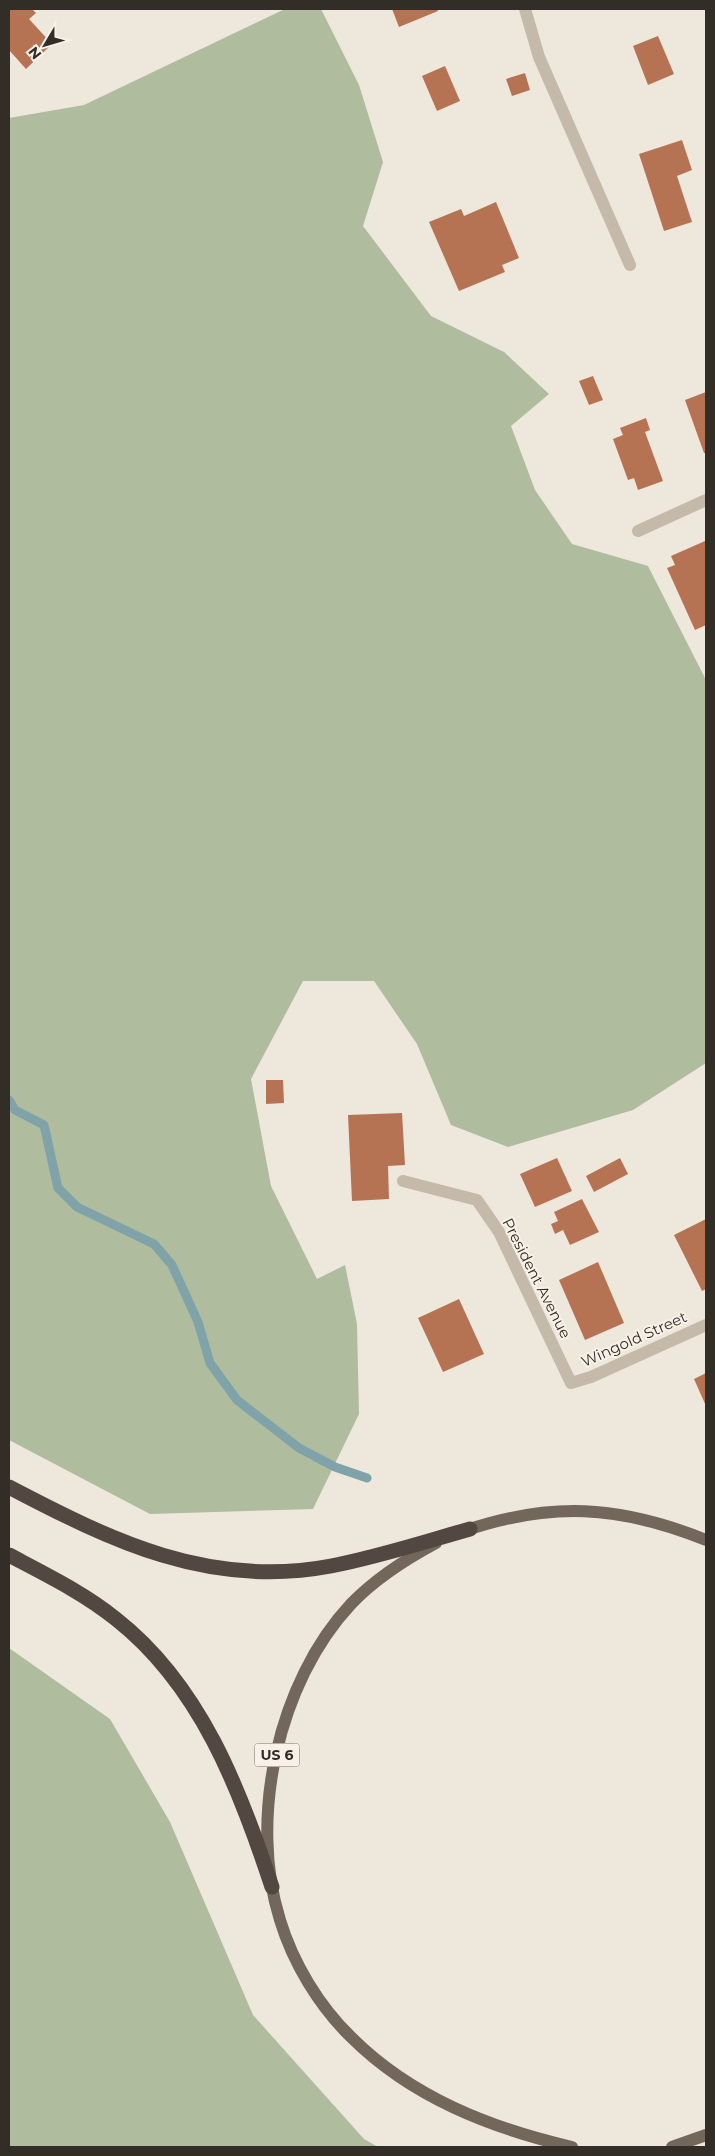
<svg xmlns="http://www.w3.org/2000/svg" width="715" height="2156" font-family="Montserrat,sans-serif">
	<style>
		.green { fill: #afbc9e }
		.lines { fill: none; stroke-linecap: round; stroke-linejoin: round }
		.stream { stroke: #7fa3a8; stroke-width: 9 }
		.building { fill: #b67353 }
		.lane { stroke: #c5b9aa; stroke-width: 12 }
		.street { stroke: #c5b9aa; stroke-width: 12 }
		.primary { stroke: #73665b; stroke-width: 12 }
		.highway { stroke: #534841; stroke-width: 15 }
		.labels { text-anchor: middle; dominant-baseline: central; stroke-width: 4; stroke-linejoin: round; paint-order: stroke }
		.shield { fill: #f7f1e8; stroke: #6e6862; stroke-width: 1 }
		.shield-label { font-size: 14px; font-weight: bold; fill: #332d28 }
		.street-label { font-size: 15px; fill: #332d28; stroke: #f7f1e8 }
	</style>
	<rect width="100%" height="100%" fill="#eee7dc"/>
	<path class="green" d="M285,9H321L359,85L383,162L363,226L431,316L504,352L549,394L511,426L535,490L572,544L648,566L706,680V1063L633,1110L508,1147L451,1125L417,1044L374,981H303L251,1079L271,1186L317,1279L345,1265L357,1324L359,1414L313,1509L150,1514L9,1440V118L84,105Z
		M9,1648L110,1719L170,1822L253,2015L364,2139L378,2147H9Z"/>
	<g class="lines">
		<path class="stream" d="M9,1100L15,1110L44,1125L58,1188L77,1207L154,1244L172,1265L198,1322L210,1363L237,1400L299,1448L335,1467L367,1478"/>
	</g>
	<path class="building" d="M9,9H32L36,13L29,19L52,44L26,69L9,50Z
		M392,9H437L438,11L399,27Z
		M658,36L674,74L648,85L633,46Z
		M445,66L460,101L437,111L422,76Z
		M525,73L530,90L512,96L506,79Z
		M682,140L692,170L677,176L692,222L664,231L639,154Z
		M496,202L519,258L502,265L505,272L459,291L429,222L461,209L464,216Z
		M593,376L603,400L589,405L579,381Z
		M706,392V453H704L685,400Z
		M646,418L650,430L645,432L663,481L638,490L634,478L628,480L613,439L623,435L620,428Z
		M705,541L706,625L695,630L667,568L675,565L671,556Z
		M266,1080H283L284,1103L266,1104Z
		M402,1113L405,1165L388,1166L389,1199L352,1201L348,1115Z
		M557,1158L572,1191L535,1207L520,1174Z
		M620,1158L628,1174L594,1192L586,1176Z
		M582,1199L599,1232L570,1245L563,1230L555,1234L551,1224L558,1221L554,1212Z
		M706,1219V1289L702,1291L674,1235Z
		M598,1262L624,1323L585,1340L559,1280Z
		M459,1299L484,1354L443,1372L418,1318Z
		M706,1373V1406L694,1379Z"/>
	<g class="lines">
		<path class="lane" d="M525,9L539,57L630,265"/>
		<path class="street" d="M638,531L706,500
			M403,1181L477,1200L499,1232L571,1383L591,1377L706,1325"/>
		<path class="primary" d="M461,1532C550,1501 619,1505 706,1540
			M436,1543C406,1559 375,1579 351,1604C278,1682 248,1819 280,1920C293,1963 319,2006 351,2037C411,2097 490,2128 572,2147
			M672,2147L706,2135"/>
		<path class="highway" d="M9,1487C112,1541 210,1589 331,1566C378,1557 424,1542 470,1529
			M9,1555C45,1574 84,1593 116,1619C200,1685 240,1789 272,1887"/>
	</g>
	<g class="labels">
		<rect class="shield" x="254.5" y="1743.5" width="45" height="23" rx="4"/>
		<g class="shield-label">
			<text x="277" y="1755">US 6</text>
		</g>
		<g class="street-label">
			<text transform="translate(537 1278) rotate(63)">President Avenue</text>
			<text transform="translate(634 1339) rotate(-24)">Wingold Street</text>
		</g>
	</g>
	<rect width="715" height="2156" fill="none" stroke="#332d28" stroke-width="20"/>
	<g transform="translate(45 45) rotate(232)" stroke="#f7f1e8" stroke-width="4" paint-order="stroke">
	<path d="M0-4L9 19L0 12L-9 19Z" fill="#332d28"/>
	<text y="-8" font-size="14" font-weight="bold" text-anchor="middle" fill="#332d28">N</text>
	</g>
</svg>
